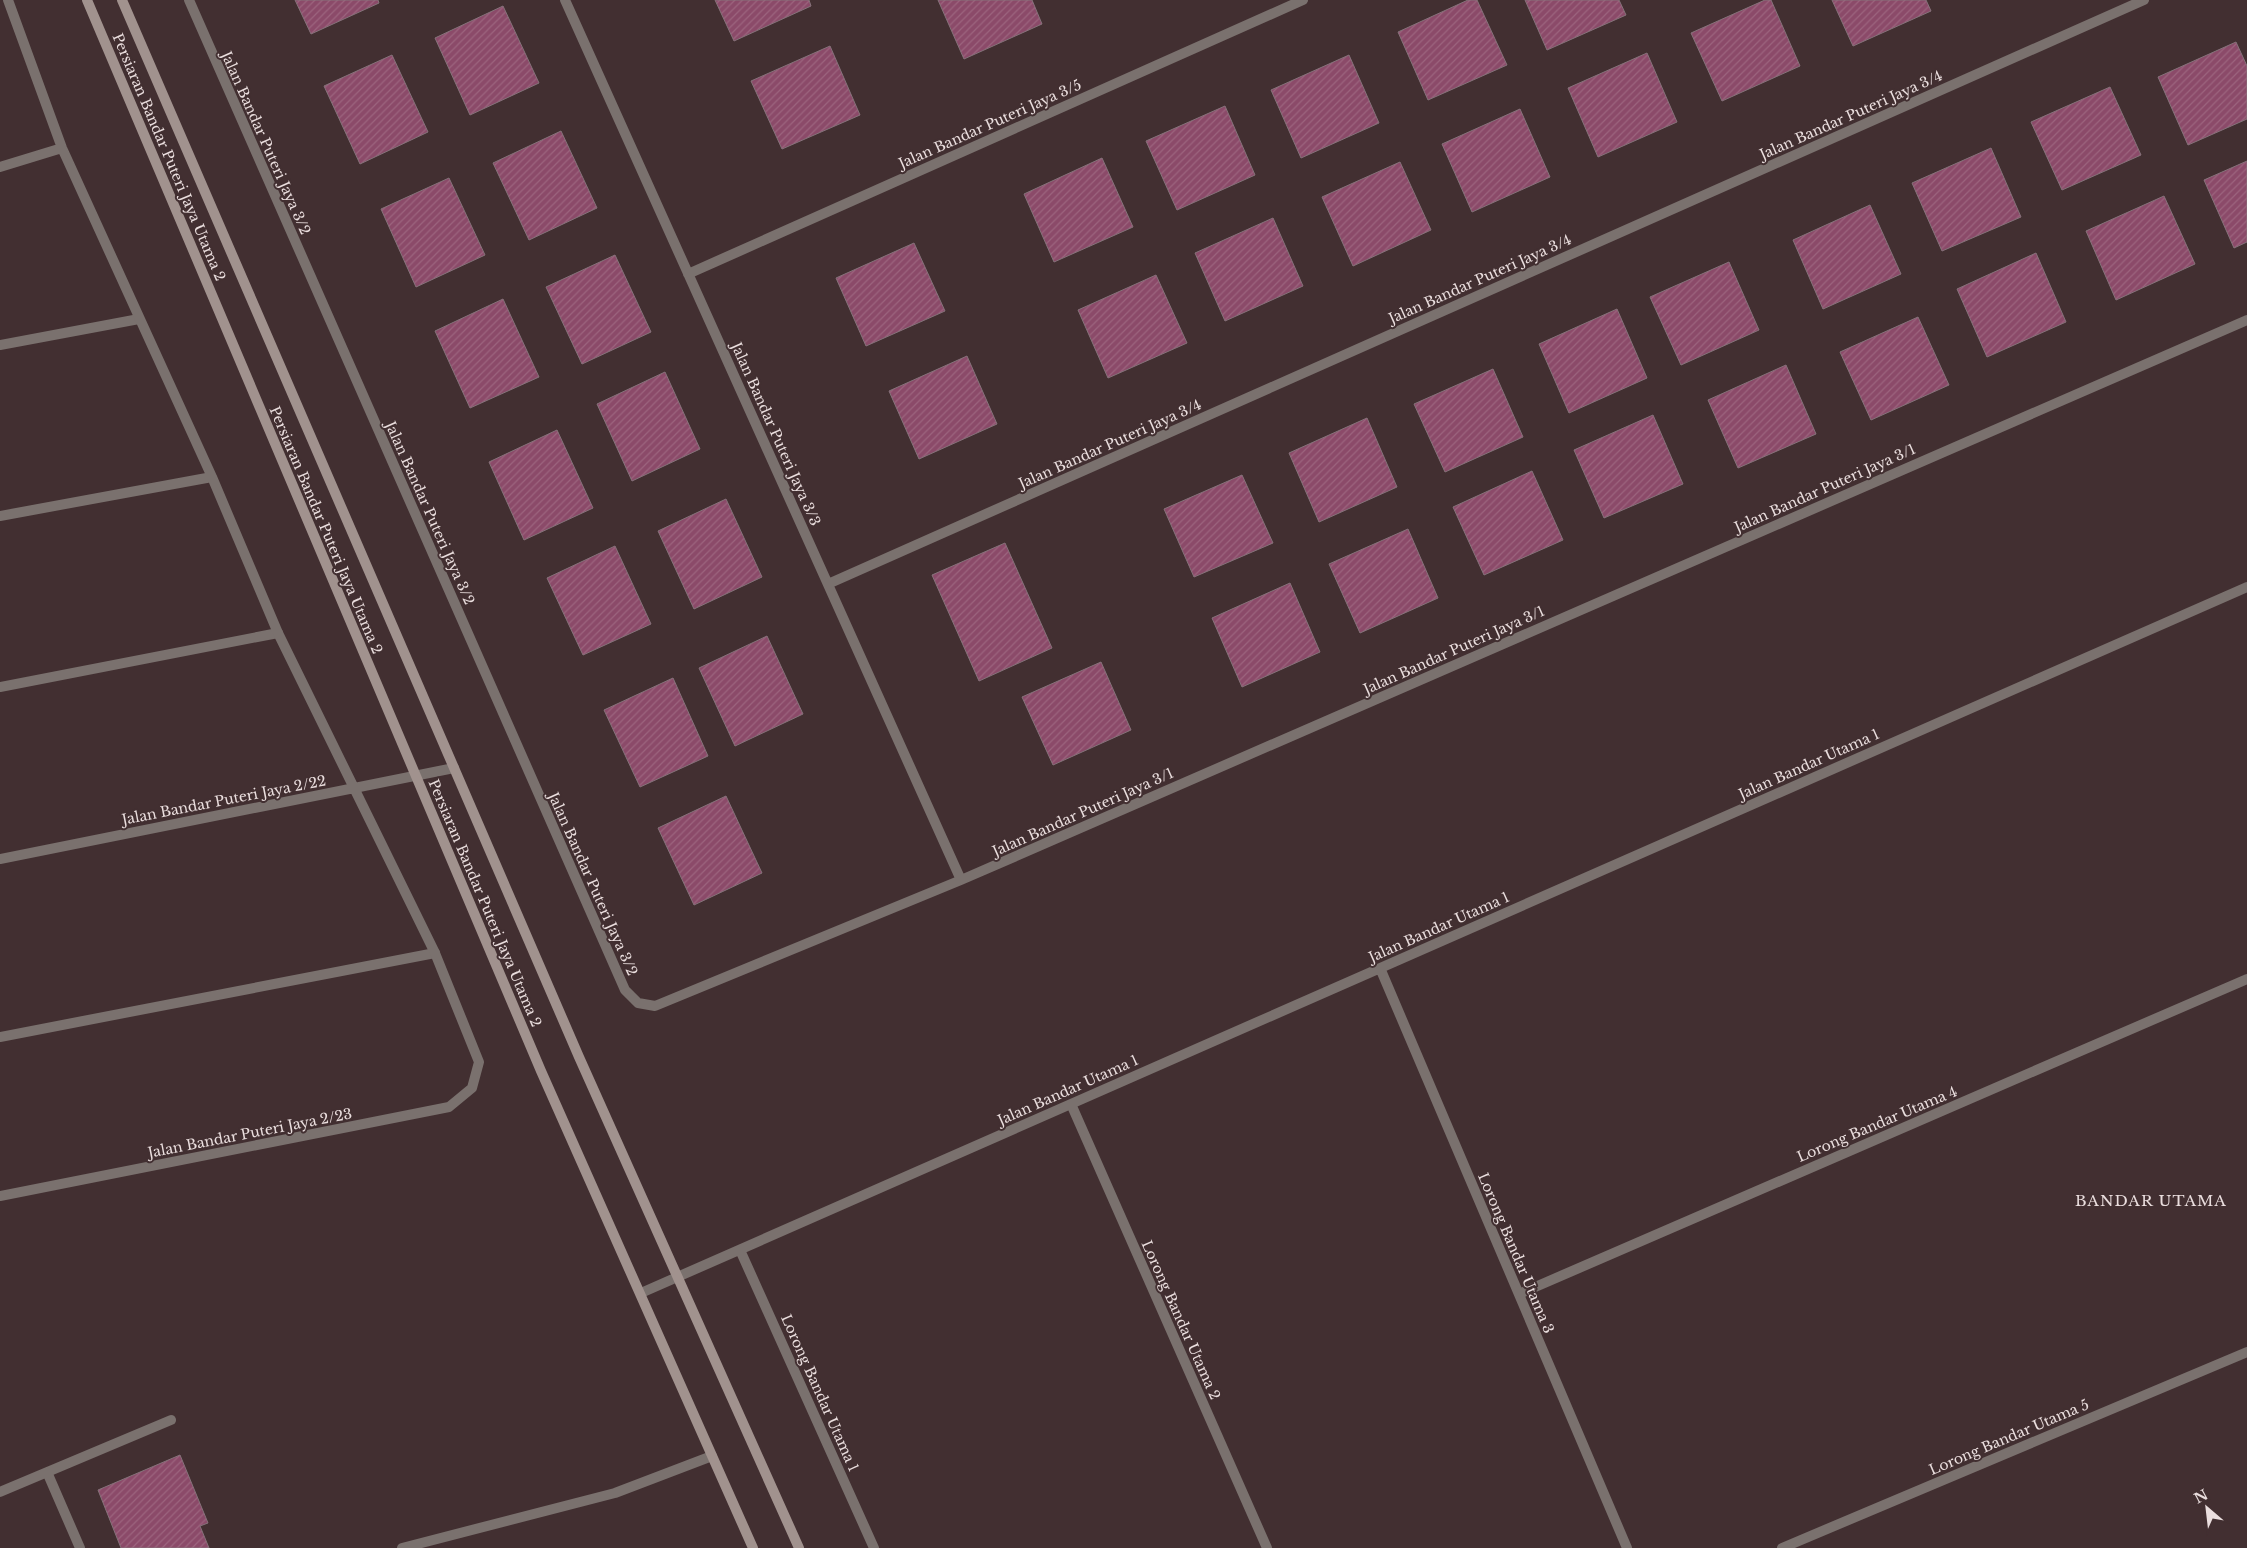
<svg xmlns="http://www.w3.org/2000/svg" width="2247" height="1548" font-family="'Libre Baskerville',serif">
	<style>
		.building { fill: url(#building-hatch); stroke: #86727a }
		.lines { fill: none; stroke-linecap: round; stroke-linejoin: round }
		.lane { stroke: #7a716e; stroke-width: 10 }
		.street { stroke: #7a716e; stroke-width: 10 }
		.secondary { stroke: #a1928e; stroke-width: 10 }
		.labels { text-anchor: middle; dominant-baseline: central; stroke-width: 4; stroke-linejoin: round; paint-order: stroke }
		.street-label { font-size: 14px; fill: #eadede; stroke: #422f31 }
		.neighbourhood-label { font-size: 15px; letter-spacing: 1px; fill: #eadede; stroke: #422f31 }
	</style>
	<defs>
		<pattern id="building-hatch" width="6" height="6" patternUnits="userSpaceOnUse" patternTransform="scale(1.25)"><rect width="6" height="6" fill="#8b4a69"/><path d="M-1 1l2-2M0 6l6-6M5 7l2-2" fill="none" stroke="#9c647e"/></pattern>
	</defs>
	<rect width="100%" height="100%" fill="#422f31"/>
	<path class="building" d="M295,0H378L379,3L311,34Z
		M715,0H809L811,6L734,41Z
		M938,0H1032L1042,24L964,59Z
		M1468,0H1477L1507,65L1428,100L1398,32Z
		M1525,0H1619L1626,15L1547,50Z
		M1765,0H1771L1800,66L1722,101L1691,33Z
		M1832,0H1926L1931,11L1853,46Z
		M503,6L539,83L470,115L435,38Z
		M2236,42L2247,66V119L2188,145L2158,77Z
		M830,46L860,115L782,149L751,81Z
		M1647,53L1677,122L1598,157L1568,88Z
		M392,55L428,132L360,164L324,86Z
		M1349,55L1379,123L1301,158L1271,90Z
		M2110,87L2141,155L2062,190L2031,122Z
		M1225,106L1255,175L1177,210L1146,141Z
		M1520,109L1550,177L1472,212L1442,144Z
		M561,131L597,208L529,240L493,163Z
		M1991,148L2021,217L1942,251L1912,183Z
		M1102,158L1133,227L1054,262L1024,194Z
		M2247,161V242L2234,248L2204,180Z
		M1400,162L1431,230L1353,266L1322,197Z
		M449,178L485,255L416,287L381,209Z
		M2164,196L2195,264L2116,300L2086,231Z
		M1870,205L1901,274L1823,309L1793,240Z
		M1273,218L1303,286L1225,321L1195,253Z
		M914,243L945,311L866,346L836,278Z
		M2036,253L2066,322L1987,357L1957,289Z
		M615,255L651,332L582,364L546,287Z
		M1729,262L1759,330L1681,365L1650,297Z
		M1156,275L1187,343L1108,378L1078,310Z
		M503,299L539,377L470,408L435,331Z
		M1617,309L1647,378L1569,413L1539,344Z
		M1918,317L1949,385L1871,420L1840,352Z
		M967,356L997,424L919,459L889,391Z
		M1786,365L1816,434L1738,468L1708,400Z
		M1493,369L1523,437L1445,472L1414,404Z
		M665,372L700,449L632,481L597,404Z
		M1653,415L1683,484L1604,518L1574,450Z
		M1367,418L1397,487L1319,522L1289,453Z
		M557,430L593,508L524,540L489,462Z
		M1532,471L1563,540L1484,575L1453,507Z
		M1242,475L1273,543L1194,577L1164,509Z
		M726,499L762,577L694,609L658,531Z
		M1408,529L1438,598L1360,633L1329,564Z
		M1005,543L1052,648L979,681L932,575Z
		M615,546L651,624L583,655L547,578Z
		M1290,583L1320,652L1242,687L1212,618Z
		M767,636L803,714L735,746L699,668Z
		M1101,662L1131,730L1053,765L1022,697Z
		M673,678L708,756L640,787L604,710Z
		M726,796L762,873L694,905L658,828Z
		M180,1455L208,1523L200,1526L209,1548H121L98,1490Z"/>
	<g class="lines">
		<path class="lane" d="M0,345L139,319
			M0,687L278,633
			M0,1037L435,953"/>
		<path class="street" d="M189,0L625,990L638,1003L655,1006L961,880L2247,320
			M565,0L961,880
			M0,167L62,148
			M688,274L1303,0
			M0,516L212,477
			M828,584L2144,0
			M0,859L454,768
			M1380,968L1627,1548
			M1071,1104L1267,1548
			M0,1196L449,1107L472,1088L479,1062L435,953L278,633L212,477L62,148L8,0
			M740,1250L874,1548
			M641,1293L2247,587
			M1519,1294L2247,979
			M47,1472L80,1548
			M0,1492L171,1420
			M402,1548L615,1493L712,1456
			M1782,1548L2247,1352"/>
		<path class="secondary" d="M87,0L541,1071L753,1548
			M122,0L579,1057L799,1548"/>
	</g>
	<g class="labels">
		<g class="street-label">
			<text transform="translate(1851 115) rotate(-24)">Jalan Bandar Puteri Jaya 3/4</text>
			<text transform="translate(990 124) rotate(-24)">Jalan Bandar Puteri Jaya 3/5</text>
			<text transform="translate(266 143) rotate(66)">Jalan Bandar Puteri Jaya 3/2</text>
			<text transform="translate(169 157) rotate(67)">Persiaran Bandar Puteri Jaya Utama 2</text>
			<text transform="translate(1480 279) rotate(-24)">Jalan Bandar Puteri Jaya 3/4</text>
			<text transform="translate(776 434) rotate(66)">Jalan Bandar Puteri Jaya 3/3</text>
			<text transform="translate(1110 444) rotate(-24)">Jalan Bandar Puteri Jaya 3/4</text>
			<text transform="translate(1825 488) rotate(-24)">Jalan Bandar Puteri Jaya 3/1</text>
			<text transform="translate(430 513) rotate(66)">Jalan Bandar Puteri Jaya 3/2</text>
			<text transform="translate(326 530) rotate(67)">Persiaran Bandar Puteri Jaya Utama 2</text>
			<text transform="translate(1454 650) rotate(-24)">Jalan Bandar Puteri Jaya 3/1</text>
			<text transform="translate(1809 764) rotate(-24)">Jalan Bandar Utama 1</text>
			<text transform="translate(224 800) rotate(-11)">Jalan Bandar Puteri Jaya 2/22</text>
			<text transform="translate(1083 812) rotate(-24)">Jalan Bandar Puteri Jaya 3/1</text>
			<text transform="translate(593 884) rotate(66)">Jalan Bandar Puteri Jaya 3/2</text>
			<text transform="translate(485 903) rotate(67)">Persiaran Bandar Puteri Jaya Utama 2</text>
			<text transform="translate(1439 927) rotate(-24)">Jalan Bandar Utama 1</text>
			<text transform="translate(1068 1090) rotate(-24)">Jalan Bandar Utama 1</text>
			<text transform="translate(1877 1124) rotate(-23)">Lorong Bandar Utama 4</text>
			<text transform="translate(250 1133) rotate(-11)">Jalan Bandar Puteri Jaya 2/23</text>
			<text transform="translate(1516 1253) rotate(67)">Lorong Bandar Utama 3</text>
			<text transform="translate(1181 1320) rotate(66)">Lorong Bandar Utama 2</text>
			<text transform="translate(820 1393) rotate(66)">Lorong Bandar Utama 1</text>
			<text transform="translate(2009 1437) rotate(-23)">Lorong Bandar Utama 5</text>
		</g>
		<g class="neighbourhood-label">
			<text x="2151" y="1200">BANDAR UTAMA</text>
		</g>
	</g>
	<g transform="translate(2207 1508) rotate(332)" stroke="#422f31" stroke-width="4" paint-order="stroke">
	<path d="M0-4L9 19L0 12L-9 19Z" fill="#eadede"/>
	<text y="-8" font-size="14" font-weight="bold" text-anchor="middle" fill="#eadede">N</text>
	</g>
</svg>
